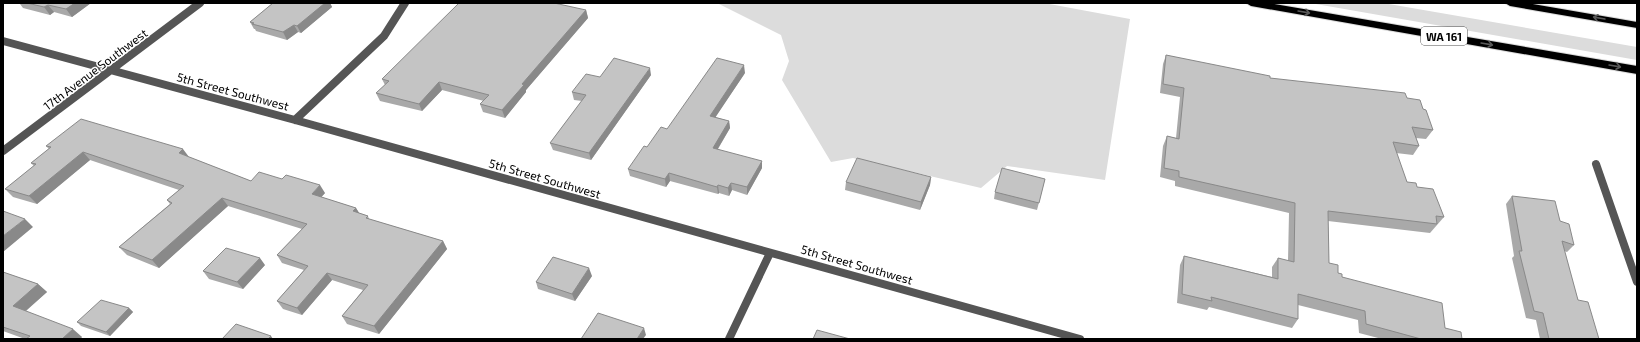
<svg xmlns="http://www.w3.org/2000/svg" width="1640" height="342" font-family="'Exo 2',sans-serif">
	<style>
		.green { fill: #dcdcdc }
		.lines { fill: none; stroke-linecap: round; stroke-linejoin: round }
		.motorway-casing { stroke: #dbdbdb; stroke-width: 2 }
		.minor { stroke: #555; stroke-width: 8 }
		.motorway { fill: #000; fill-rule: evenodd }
		.wall { fill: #a9a9a9 }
		.shaded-wall { fill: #898989 }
		.building { fill: #c4c4c4; stroke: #898989 }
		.oneway { stroke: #595959 }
		.labels { text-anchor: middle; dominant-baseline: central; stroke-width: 3; stroke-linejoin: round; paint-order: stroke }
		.shield { fill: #fff; stroke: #4c4c4c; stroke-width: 1 }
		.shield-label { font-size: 11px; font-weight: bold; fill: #000 }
		.street-label { font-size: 12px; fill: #000; stroke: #fff }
	</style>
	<rect width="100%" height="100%" fill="#fff"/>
	<path class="green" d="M717,3H1044L1130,19L1105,180L1007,166L981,188L853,158L831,162L782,80L789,61L781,35Z
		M1310,3H1383L1637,47V60Z"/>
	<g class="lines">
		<defs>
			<path id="motorway" d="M1246,3H1268L1637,66V74L1251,6Z
				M1505,3H1527L1637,22V28L1510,6Z"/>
		</defs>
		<use href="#motorway" class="motorway-casing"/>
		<path class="minor" d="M3,41L295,120L1080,339
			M295,120L384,36L405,3
			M3,151L200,3
			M1596,164L1637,282
			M729,339L770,253"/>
		<use href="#motorway" class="motorway"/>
	</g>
	<path class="wall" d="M17,3H91L72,17L54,12L50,15L23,8L20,4Z
		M273,3H330L332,7L301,33L298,32L287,40L256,31L255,29H254L250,22Z
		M586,10L588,18L526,90V92L505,118L483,112L480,104L484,101L442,90L422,111L380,101L376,93L385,85L382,79Z
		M1166,55L1270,78L1407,98L1423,109L1433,130L1426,139L1416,138L1419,146L1413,155L1396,153L1407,182L1417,187L1444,217L1430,233L1328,221L1329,263L1342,277L1445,328L1462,339H1382L1359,333L1358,320L1298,305V319L1292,328L1209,307L1207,310L1177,303L1180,265L1184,256L1272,277V267L1278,258L1288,261L1289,213L1175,186V181L1160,177L1163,146L1167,136L1176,138L1180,97L1160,93L1163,64Z
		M745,73L715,117L729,121L730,128L718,149L762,168L747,195L732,190L729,196L719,193L718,194L670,181L666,187L630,176L628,169L647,147L667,129Z
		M651,75L591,160L553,150L550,143L582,101L574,100L572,92L600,77Z
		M46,146L189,157L251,181L325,193L321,197L356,208L359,213L368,216L369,219L443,241L447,249L379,334L347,324L342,316L363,290L332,280L302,315L283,309L277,301L304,270L282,263L277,255L302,229L228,206L159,268L127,255L119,247L170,204L167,200L179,190L90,160L37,204L13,197L5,189L34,166L31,163L49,149Z
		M931,177L930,185L920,210L845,190L846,182Z
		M1045,179L1037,210L994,199L995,192Z
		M1512,196L1560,221L1574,245L1567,252L1564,251L1578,300L1599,339H1540L1536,320L1526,318L1512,258L1514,256L1506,204Z
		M265,265L243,289L209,279L203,271Z
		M3,272L38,284L47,292L26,311L82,337L80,339H25L3,331Z
		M592,276L575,301L538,289L536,282Z
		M129,308L133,312L110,336L81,326L77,322Z"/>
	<path class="shaded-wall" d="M75,3H91L72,17L66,9Z
		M325,3H330L332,7L301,33L297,26Z
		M48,5L54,12L50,15L44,7Z
		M586,10L588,18L526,90V92L505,118L502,110L522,84Z
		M294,25L298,32L287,40L283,32Z
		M744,65L745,73L711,124L710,116Z
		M650,68L651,75L591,160L589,153Z
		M439,82L442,90L422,111L419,104Z
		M729,121L730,128L714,155L713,148Z
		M183,149L189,157L179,153Z
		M83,152L90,160L37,204L29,196Z
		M762,161V168L747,195V187Z
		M669,173L670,181L666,187L665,179Z
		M931,177L930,185L920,210L921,202Z
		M731,183L732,190L729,196L728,188Z
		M320,185L325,193L317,202L312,194Z
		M718,185L719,193L718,194L717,187Z
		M222,198L228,206L159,268L152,260Z
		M356,208L361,216L353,211Z
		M25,219L33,227L3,252V236Z
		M443,241L447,249L379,334L374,326Z
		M260,258L265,265L243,289L237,282Z
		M589,268L592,276L575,301L572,294Z
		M327,273L332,280L302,315L297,308Z
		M38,284L47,292L22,314L13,306Z
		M129,308L133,312L110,336L106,332Z
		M644,328L646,335L643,339H637Z
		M73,329L82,337L80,339H62Z
		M271,336L273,339H268Z"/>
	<path class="building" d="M27,3H75L66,9L48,5L44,7Z
		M273,3H325L297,26L294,25L283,32L252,24L254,23L250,22Z
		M459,3H554L586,10L522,84L524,85L502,110L480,104L489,95L439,82L419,104L376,93L389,81L382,79Z
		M1166,55L1270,76V78L1405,93L1407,98L1420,100L1423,109L1426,110L1433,130L1412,127L1419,146L1393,142L1407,182L1416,183L1417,187L1433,189L1444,217L1436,216L1437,224L1328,211L1329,263L1338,265V273L1342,274V277L1442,303L1445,328L1461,332L1462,339H1421L1366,324L1365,311L1298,294V319L1211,297L1212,301L1182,294L1184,256L1278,279V258L1294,262L1295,203L1179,177V171L1164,168L1167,136L1179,139L1184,88L1163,84Z
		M614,58L650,68L589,153L550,143L586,95L572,92L586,74L600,77Z
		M717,58L744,65L710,116L729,121L713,148L762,161L747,187L731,183L728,188L718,185L717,187L669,173L665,179L628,169L644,146L647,147L661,127L667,129Z
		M81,119L183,149L179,153L251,181L259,172L282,179L286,175L320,185L312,194L356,208L353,211L368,216L366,218L443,241L374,326L342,316L368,285L327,273L297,308L277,301L308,266L277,255L307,224L222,198L152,260L119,247L172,203L167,200L184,186L83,152L29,196L5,189L36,164L31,163L51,147L46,146Z
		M857,158L931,177L921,202L846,182Z
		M1002,168L1045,179L1039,203L995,192Z
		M1512,196L1555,201L1560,221L1569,224L1574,245L1562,241L1578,300L1588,302L1599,339H1549L1543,313L1534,311L1519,251H1522Z
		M3,211L25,219L3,236Z
		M226,248L260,258L237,282L203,271Z
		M553,257L589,268L572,294L536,282Z
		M3,272L38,284L13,306L73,329L62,339H26L30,336L3,327Z
		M101,300L129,308L106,332L77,322Z
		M598,313L644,328L637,339H581Z
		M236,324L271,336L268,339H222Z
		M817,330L850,339H813Z"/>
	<defs><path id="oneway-shaft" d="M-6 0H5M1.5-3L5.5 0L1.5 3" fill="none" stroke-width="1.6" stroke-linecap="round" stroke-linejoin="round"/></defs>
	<g class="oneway">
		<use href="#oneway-shaft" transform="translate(1304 12) rotate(10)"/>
		<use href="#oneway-shaft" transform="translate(1599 18) rotate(-170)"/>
		<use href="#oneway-shaft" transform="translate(1487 44) rotate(10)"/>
		<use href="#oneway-shaft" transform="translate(1615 66) rotate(10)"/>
	</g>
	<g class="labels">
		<rect class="shield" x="1421" y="27" width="46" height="18" rx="3"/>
		<g class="shield-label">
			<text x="1444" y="36">WA 161</text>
		</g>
		<g class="street-label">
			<text transform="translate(95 69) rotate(-37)">17th Avenue Southwest</text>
			<text transform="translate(233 91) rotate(15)">5th Street Southwest</text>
			<text transform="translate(545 178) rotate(16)">5th Street Southwest</text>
			<text transform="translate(857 264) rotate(16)">5th Street Southwest</text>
		</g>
	</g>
	<rect width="1640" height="342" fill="none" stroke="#000000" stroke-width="8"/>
</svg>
